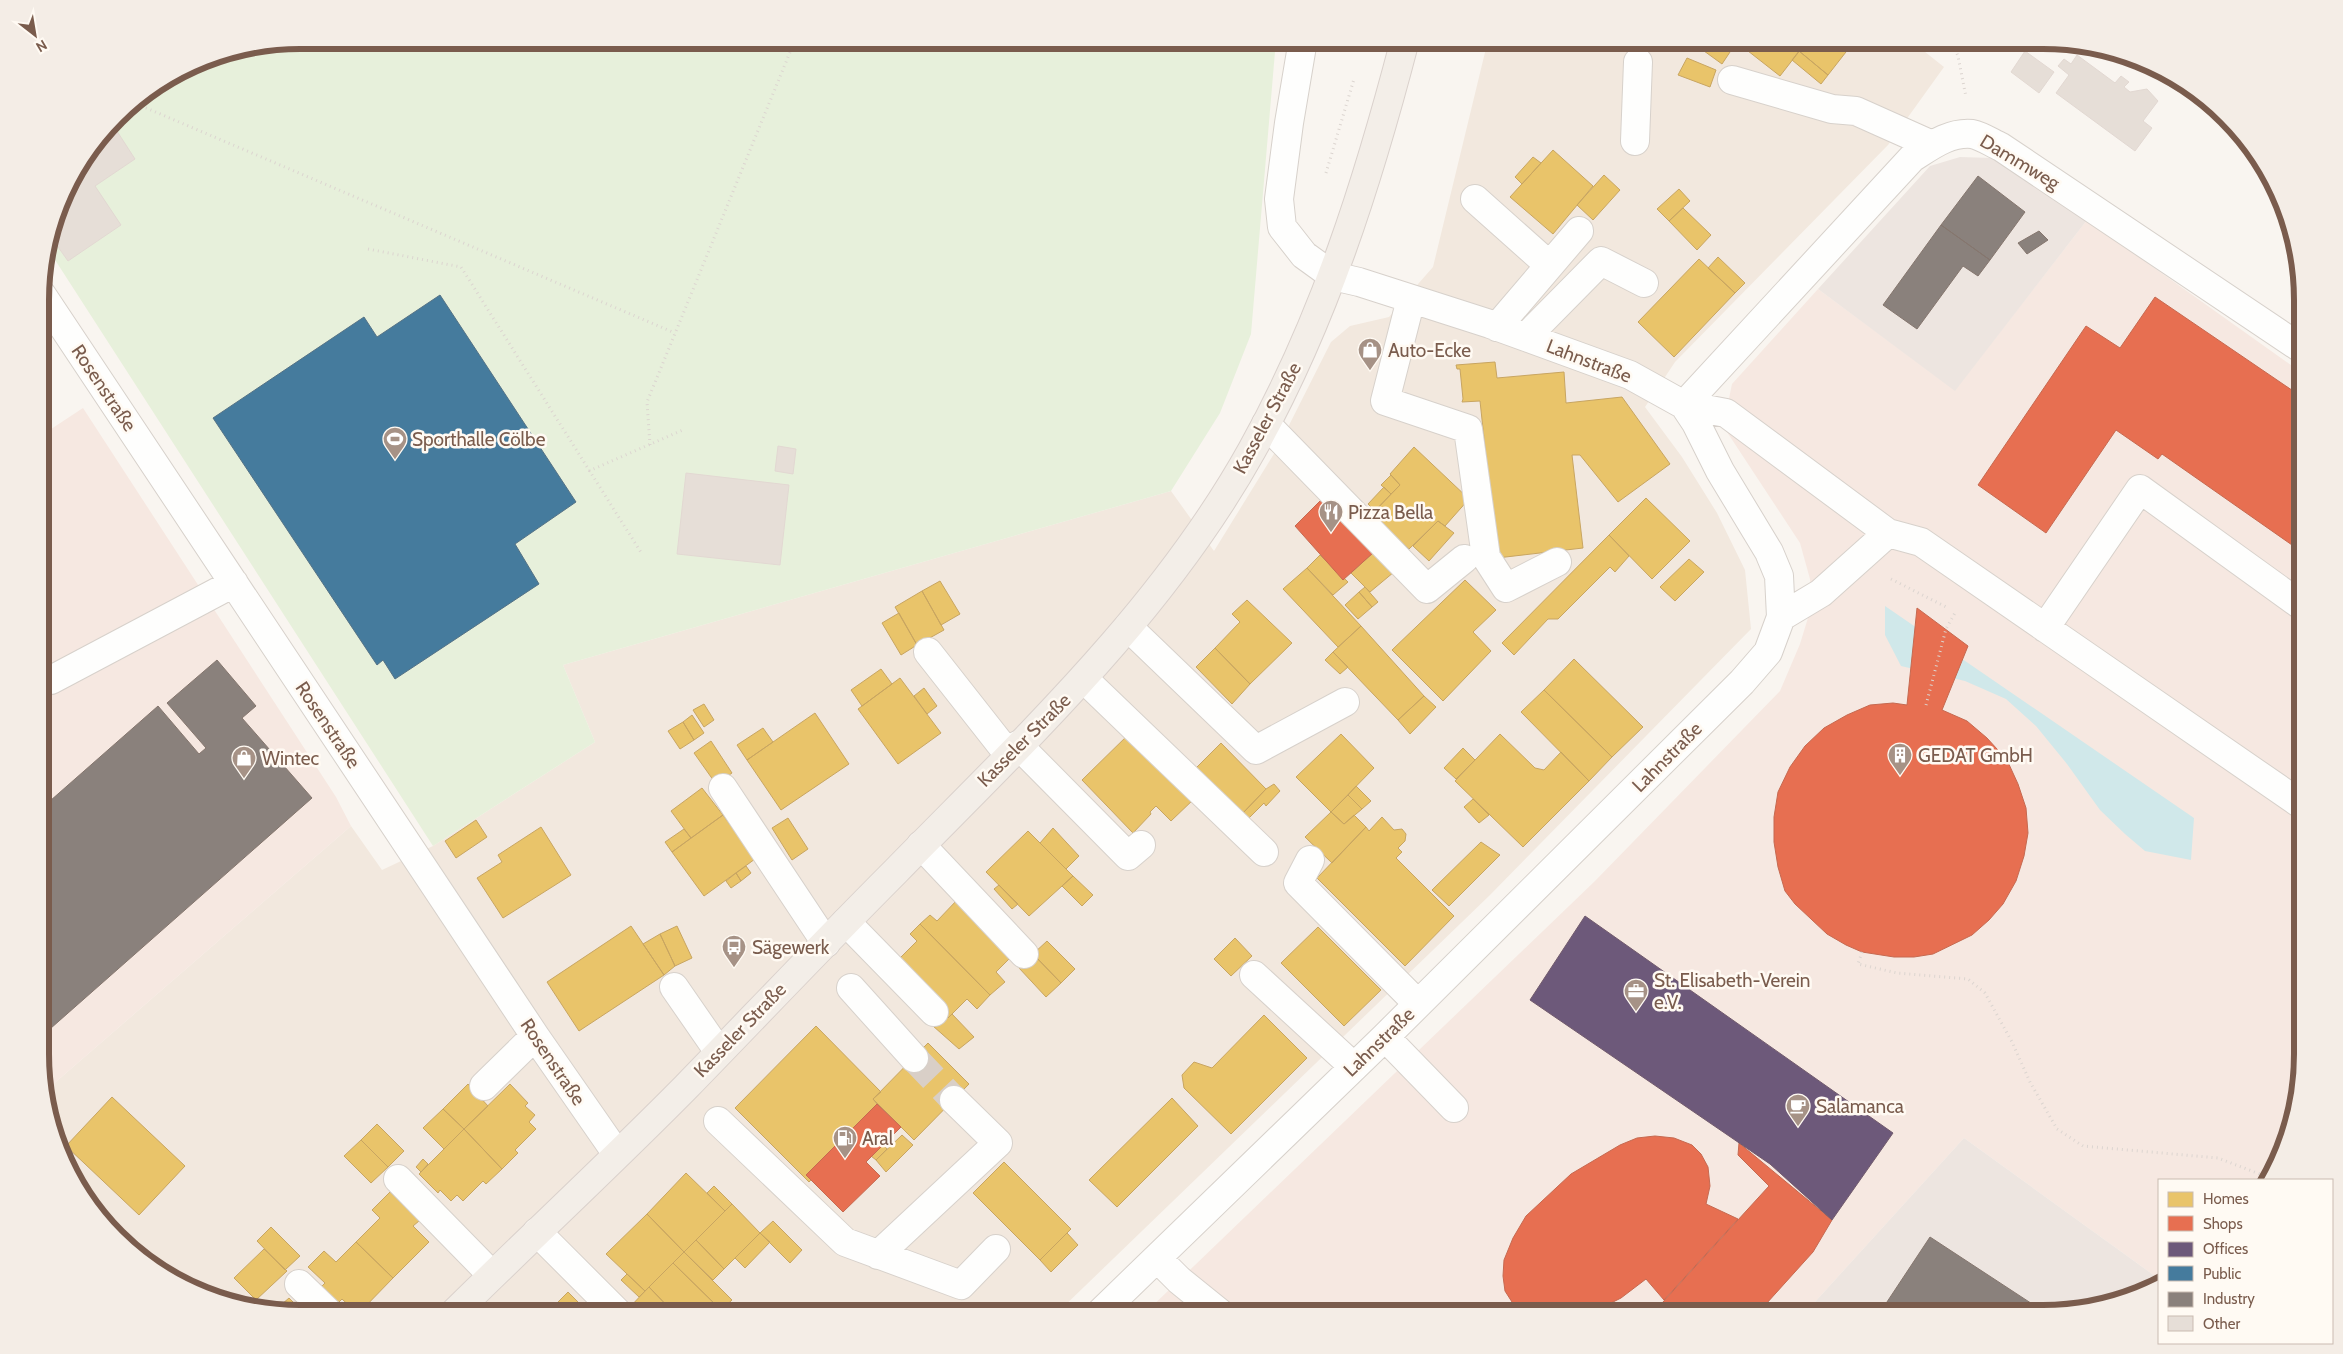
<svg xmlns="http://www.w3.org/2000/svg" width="2343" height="1354" font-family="Cabin,sans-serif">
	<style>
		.residential { fill: #f2e8de }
		.commercial { fill: #f6e8e1 }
		.industrial { fill: #ede5e0 }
		.green { fill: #e7f0db }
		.water { fill: #d0e8ea }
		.homes { fill: #e9c46a; stroke: #c8a561 }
		.shops { fill: #e76f51; stroke: #c66950 }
		.offices { fill: #6d597a; stroke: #715a6c }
		.public { fill: #457b9d; stroke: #557285 }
		.industry { fill: #8a817c; stroke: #85766e }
		.building { fill: #e6ded7; stroke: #e2d8d2 }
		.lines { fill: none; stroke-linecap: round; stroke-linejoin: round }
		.minor-tunnel { stroke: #d9cfc7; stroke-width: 28; stroke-dasharray: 28 14; stroke-linecap: butt }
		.minor-casing { stroke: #d7d1cb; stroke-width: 30 }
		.major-casing { stroke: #dad1cc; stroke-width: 30 }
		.path { stroke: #dcd5d0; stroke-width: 3; stroke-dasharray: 1 4; stroke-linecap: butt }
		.minor { stroke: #fefefd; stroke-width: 28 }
		.major { stroke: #f3eee8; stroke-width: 28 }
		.labels { text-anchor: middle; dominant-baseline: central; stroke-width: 5; stroke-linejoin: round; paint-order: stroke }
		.street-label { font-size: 19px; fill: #7a5c4d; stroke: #fffaf3 }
		.poi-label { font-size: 19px; fill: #7a5c4d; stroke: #fffaf3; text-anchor: start }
		.rim { fill: none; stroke: #7a5c4d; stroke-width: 6 }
	</style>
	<rect width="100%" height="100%" fill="#f9f5f0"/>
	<path class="residential" d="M1488,40H1910L1944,67L1888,145L1675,362L1645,407L1682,457L1717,513L1745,570L1751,629L1490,895L1056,1314H300L232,1305L170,1279L116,1238L84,1198L54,1138L43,1093L351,826L382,870L433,846L595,742L563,665L1171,491L1214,551L1277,449L1331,342L1350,326L1389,317L1433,267Z"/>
	<path class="commercial" d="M2087,220L2302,373V1071L2294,1122L2270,1180H2159V1279L1964,1138L1804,1314H1144L1595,881L1780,691L1800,644L1811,608L1810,579L1800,543L1727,432L1726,413L1732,384L1818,289L1955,390Z
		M83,408L336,797L351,826L43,1093L42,435Z"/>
	<path class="industrial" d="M1960,157L1992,158L2087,220L1955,391L1818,289L1930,166Z
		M1964,1138L2159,1279V1285L2111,1305L2060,1313L1804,1314Z"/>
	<path class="green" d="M300,40H1276L1251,334L1220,413L1171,491L563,665L595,742L433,846L48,249L67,185L128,105L201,60Z
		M2203,98C2230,118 2259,150 2273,180Z"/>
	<path class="water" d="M1885,606L2194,818L2191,860L2145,851L2125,834L2100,810L2067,764L2036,726L2006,699L1965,681L1901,666L1885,635Z"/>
	<path class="homes" d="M1695,40H1719L1732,49L1722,64L1693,43Z
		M1734,40H1808L1780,76Z
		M1808,40H1848L1853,43L1828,75L1799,51Z
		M1799,51L1828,75L1821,84L1792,60Z
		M1687,58L1716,70L1710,87L1678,75Z
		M1553,150L1593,186L1553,234L1510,197Z
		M1533,157L1541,163L1522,184L1515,177Z
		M1604,175L1620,190L1593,220L1577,205Z
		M1679,189L1690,201L1669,221L1657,209Z
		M1683,208L1711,235L1697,250L1669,221Z
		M1718,257L1745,283L1735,293L1708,268Z
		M1699,259L1735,293L1674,357L1638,322Z
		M1495,362L1497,378L1564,372L1566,403L1622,397L1670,464L1618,502L1580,455H1572L1583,548L1497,558L1480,401L1462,402L1463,399L1460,369H1457L1456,365Z
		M1414,447L1469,499L1445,526L1438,521L1409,549L1371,515L1400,485L1390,474Z
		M1391,475L1400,485L1391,494L1381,485Z
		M1384,487L1391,494L1375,511L1368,504Z
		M1646,498L1690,541L1652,579L1609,535Z
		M1438,521L1454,533L1429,561L1413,546Z
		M1609,535L1629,556L1615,572L1610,567L1558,619H1548L1514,655L1502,643Z
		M1374,552L1394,572L1370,592L1351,573Z
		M1320,555L1348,582L1333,595L1307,568Z
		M1689,559L1704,572L1675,601L1660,587Z
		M1307,568L1361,626L1338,647L1283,589Z
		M1465,580L1496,610L1473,632L1491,651L1443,701L1392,650Z
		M940,581L960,614L941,625L922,591Z
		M1365,587L1378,602L1372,607L1359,592Z
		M922,591L944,630L917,645L895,607Z
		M1359,592L1372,607L1358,619L1345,605Z
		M1247,600L1292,643L1250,684L1215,648L1240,622L1232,614Z
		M899,613L917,645L901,655L882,623Z
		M1361,626L1424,696L1398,720L1333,652Z
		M1215,648L1250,684L1232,704L1196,667Z
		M1333,652L1348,667L1340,674L1325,660Z
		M1574,659L1643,727L1612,757L1544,690Z
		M881,669L892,684L862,706L851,690Z
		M900,678L941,733L898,764L858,709Z
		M924,688L937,706L927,714L914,696Z
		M1544,690L1612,757L1589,781L1521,712Z
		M1424,696L1436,707L1410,734L1398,720Z
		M704,704L714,720L704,727L693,710Z
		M815,713L849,764L781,810L747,760Z
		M692,715L704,733L694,740L683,722Z
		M683,722L694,740L680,749L668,731Z
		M763,728L773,742L747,760L737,745Z
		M1131,732L1195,798L1171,821L1156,806L1150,812L1151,814L1133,833L1082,780Z
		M1341,734L1374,768L1331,812L1296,777Z
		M1500,734L1535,768L1544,770L1561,752L1589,781L1523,847L1455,781Z
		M711,741L732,773L716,784L694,753Z
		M1221,743L1266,789L1241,815L1195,769Z
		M1463,748L1475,760L1456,779L1444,768Z
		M1274,784L1280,791L1266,806L1264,803L1249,818L1243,813L1266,789Z
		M1356,786L1371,801L1362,809L1348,795Z
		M702,788L723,815L691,838L671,811Z
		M1348,795L1362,809L1344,824L1331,812Z
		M1473,799L1489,815L1479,823L1464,807Z
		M1331,812L1344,824L1354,815L1366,827L1332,863L1305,837Z
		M723,815L755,859L704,896L672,852Z
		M1382,817L1394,830L1402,829L1406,834L1405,841L1398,848L1402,852L1396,858L1454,916L1405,966L1317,878L1366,827L1369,831Z
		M788,818L808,849L792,860L772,828Z
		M476,820L487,837L456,858L445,841Z
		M541,827L571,875L503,918L477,878L502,862L498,855Z
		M1053,828L1079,856L1066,869L1040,843Z
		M684,829L691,838L672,852L665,842Z
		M1028,831L1073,876L1029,916L986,872Z
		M1481,842L1500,855L1449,906L1432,890Z
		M746,866L751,873L741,881L736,873Z
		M736,873L741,881L731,888L726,881Z
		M1073,876L1093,895L1082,906L1062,886Z
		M999,885L1018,904L1012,909L994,889Z
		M958,899L1013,955L996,972L1005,982L990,995L920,924L930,915L937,921Z
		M920,924L990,995L977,1009L967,999L948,1018L895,963L917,941L910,934Z
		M631,926L664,975L579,1031L547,982Z
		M677,926L692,958L675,966L660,934Z
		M1318,927L1381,990L1344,1026L1281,963Z
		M660,934L675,966L664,975L643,944Z
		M1235,938L1252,956L1231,976L1214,959Z
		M1047,941L1075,969L1061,983L1033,954Z
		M1033,954L1061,983L1046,997L1019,968Z
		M952,1014L974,1037L959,1049L933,1026L945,1015L948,1018Z
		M1264,1015L1307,1058L1231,1134L1184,1088L1182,1075L1194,1062L1212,1068Z
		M816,1026L881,1092L873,1099L877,1104L806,1175L811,1180L809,1182L735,1108Z
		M928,1043L969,1084L914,1140L873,1099Z
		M468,1084L488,1106L464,1129L443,1109Z
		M510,1084L528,1103L525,1106L535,1115L529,1122L536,1129L515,1150L518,1153L502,1169L464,1129Z
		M112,1097L185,1166L139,1215L66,1146Z
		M1172,1098L1198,1126L1117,1207L1089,1180Z
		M443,1109L464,1129L444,1149L423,1128Z
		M377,1124L404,1151L388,1167L361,1140Z
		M464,1129L502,1169L486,1184L483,1181L463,1201L457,1195L451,1201L440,1190L438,1193L419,1174Z
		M902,1135L913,1145L886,1172L876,1160Z
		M361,1140L388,1167L371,1183L344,1156Z
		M883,1144L887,1149L876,1160L871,1156Z
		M423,1159L428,1164L421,1172L416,1167Z
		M1004,1162L1071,1229L1040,1260L973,1193Z
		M686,1173L725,1211L684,1252L647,1214Z
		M714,1186L732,1204L725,1211L707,1193Z
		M390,1192L419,1221L413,1226L429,1242L393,1278L356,1242L380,1218L372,1210Z
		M732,1204L760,1233L724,1269L696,1240Z
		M647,1214L684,1252L645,1291L606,1254Z
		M773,1221L802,1250L790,1263L760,1233Z
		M271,1227L300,1256L285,1270L257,1241Z
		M760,1233L770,1242L745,1268L735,1258Z
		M1067,1233L1078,1245L1051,1272L1040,1260Z
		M696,1240L724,1269L713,1280L684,1252Z
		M356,1242L393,1278L358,1314L342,1299L336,1305L319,1289L325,1283L308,1267L324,1251L336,1262Z
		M264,1249L287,1271L256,1300L234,1278Z
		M684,1252L732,1300L721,1310L673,1263Z
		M673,1263L721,1310L718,1314H675L649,1287Z
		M627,1274L645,1291L639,1297L621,1280Z
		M649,1287L675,1314H631L627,1310Z
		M210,1291L219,1300L207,1294Z
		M568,1292L590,1314H546Z
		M289,1298L305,1314L274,1311Z
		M591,1299L606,1314H590L583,1307Z"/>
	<path class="shops" d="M2155,297L2302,397V552L2162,454L2158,459L2116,430L2046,533L1978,485L2086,326L2120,348Z
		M1323,498L1374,552L1343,580L1295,526Z
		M1917,608L1968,646L1942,710L1967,721L1987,738L2007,760L2018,784L2026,808L2028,833L2024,856L2016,881L2003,904L1989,920L1972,935L1933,954L1914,957H1894L1862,952L1846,945L1827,934L1795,904L1785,891L1778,867L1774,842V817L1778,792L1790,767L1805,746L1824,728L1847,715L1870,705L1893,703L1907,705Z
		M877,1104L901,1127L866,1162L880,1176L843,1212L806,1175Z
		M1655,1136L1674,1138L1692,1145L1701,1154L1708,1167L1710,1186L1706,1204L1738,1219L1664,1300L1646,1279L1621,1298L1589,1314H1526L1522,1312L1512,1302L1505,1291L1503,1276L1504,1260L1513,1238L1526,1216L1571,1174L1620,1145L1637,1138Z
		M1739,1143L1832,1220L1813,1252L1757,1314H1652L1769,1186L1738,1155Z"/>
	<path class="offices" d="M1585,916L1893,1133L1832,1220L1770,1164L1530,1000Z"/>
	<path class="public" d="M440,295L576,502L515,544L539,584L395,679L383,660L377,665L213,418L364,317L377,337Z"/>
	<path class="industry" d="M1978,176L2025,212L1990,260L1941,225Z
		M1941,225L1990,260L1978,276L1963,266L1917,329L1883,305Z
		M2039,231L2048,240L2027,254L2018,243Z
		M217,660L256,706L242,718L312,798L42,1036V808L158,706L199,754L206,748L167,703Z
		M1930,1237L2046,1313L1879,1314Z"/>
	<path class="building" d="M2025,51L2054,72L2039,93L2011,72Z
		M2077,55L2115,83L2121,76L2129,82L2124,87L2130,92L2147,89L2158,101L2143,121L2152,128L2135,151L2056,93L2069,75L2058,66L2064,59L2071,64Z
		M113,125L135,159L95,186L121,225L68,261L51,237L67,185Z
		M778,446L796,449L793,474L775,471Z
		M686,473L789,485L780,565L677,554Z"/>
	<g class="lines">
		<path class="minor-tunnel" d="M914,1058L954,1100"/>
		<defs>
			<path id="minor" d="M1732,80L1832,109L1856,111L1932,145
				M1635,141L1638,62
				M1475,199L1549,265
				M42,295L535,1036L617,1154
				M1411,299L1385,401L1468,429L1486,557L1506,588L1557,562
				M1497,327L1579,231
				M1526,337L1601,261L1644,283
				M1684,405L1912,158C1931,146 1949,132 1972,134C1982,136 1992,143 2001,147L2302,349
				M1684,405L1726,413L1888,533L1921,542L2302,805
				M1266,424L1427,589L1464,559
				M1781,617L1821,593L1888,533
				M1128,627L1256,750L1345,702
				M2045,628L2140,489L2302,606
				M928,652L1009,755
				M42,675L51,680L234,583
				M1084,679L1264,852
				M1018,745L1128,856L1141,845
				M723,788L826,943
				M921,845L1024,954
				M1310,860L1298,883L1418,1004
				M846,922L934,1012
				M1254,975L1354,1067
				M674,987L719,1052
				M851,988L914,1058
				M1385,1037L1454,1108
				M484,1086L535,1036
				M718,1121L845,1242L961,1285L996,1249
				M398,1179L492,1275
				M537,1232L619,1314
				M878,1255L998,1143L954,1100
				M1157,1258L1179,1280L1221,1314
				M299,1284L330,1314
				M1099,1314L1385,1037L1742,682L1768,652L1781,617L1779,576L1769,552L1720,471L1696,423L1684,405L1630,375L1490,324L1359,282L1333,276L1304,255L1282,227L1279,199L1289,123L1303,40"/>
			<path id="major" d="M453,1314C530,1238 610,1164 686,1087C756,1015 825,942 896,871C1024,740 1162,612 1252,450C1324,321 1368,182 1405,40"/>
		</defs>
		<use href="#minor" class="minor-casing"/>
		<use href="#major" class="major-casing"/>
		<path class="path" d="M1951,40L1958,56L1966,97
			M132,102L675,333
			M1326,173L1354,79
			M368,249L461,267L642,554
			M650,445L647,402L795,40
			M589,471L685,429
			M1891,579L1948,608
			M1926,705L1946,629L1956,611
			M2293,841L2302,848
			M1862,952L1858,964L1897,973L1968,979L1985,993L2012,1042L2030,1082L2057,1129L2083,1146L2218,1158L2270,1178
			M412,1314L417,1308"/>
		<use href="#minor" class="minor"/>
		<use href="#major" class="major"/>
	</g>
	<defs>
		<symbol id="shop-pin" viewBox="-11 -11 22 30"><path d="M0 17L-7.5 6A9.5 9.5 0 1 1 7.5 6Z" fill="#a69286" stroke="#fffaf3"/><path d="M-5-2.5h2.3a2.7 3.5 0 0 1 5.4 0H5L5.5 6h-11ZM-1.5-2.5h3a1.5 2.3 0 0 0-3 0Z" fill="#fff"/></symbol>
		<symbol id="stadium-pin" viewBox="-11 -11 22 30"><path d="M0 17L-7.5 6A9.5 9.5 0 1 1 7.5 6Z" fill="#a69286" stroke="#fffaf3"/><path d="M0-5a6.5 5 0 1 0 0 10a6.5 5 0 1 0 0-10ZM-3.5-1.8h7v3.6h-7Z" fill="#fff"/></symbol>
		<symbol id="restaurant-pin" viewBox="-11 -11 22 30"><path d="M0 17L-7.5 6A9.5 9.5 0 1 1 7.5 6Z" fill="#a69286" stroke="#fffaf3"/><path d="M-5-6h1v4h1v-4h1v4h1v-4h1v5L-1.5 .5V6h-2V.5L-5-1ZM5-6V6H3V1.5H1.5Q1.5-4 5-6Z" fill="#fff"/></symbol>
		<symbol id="building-pin" viewBox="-11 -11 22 30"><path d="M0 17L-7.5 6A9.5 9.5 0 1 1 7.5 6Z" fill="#a69286" stroke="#fffaf3"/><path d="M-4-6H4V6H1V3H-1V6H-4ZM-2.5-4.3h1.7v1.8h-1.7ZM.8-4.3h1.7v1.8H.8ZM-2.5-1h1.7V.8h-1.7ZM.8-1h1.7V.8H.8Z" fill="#fff"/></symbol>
		<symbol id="bus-pin" viewBox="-11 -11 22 30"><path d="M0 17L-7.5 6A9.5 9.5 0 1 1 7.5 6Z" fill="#a69286" stroke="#fffaf3"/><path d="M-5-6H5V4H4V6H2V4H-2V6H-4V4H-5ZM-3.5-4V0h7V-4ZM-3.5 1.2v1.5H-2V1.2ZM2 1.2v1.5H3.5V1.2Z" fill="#fff"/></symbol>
		<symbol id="office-pin" viewBox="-11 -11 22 30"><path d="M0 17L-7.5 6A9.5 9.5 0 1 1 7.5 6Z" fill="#a69286" stroke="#fffaf3"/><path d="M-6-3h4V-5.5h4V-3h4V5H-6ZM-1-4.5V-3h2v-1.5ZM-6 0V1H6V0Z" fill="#fff"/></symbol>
		<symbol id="cafe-pin" viewBox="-11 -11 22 30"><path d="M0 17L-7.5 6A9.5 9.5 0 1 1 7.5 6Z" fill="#a69286" stroke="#fffaf3"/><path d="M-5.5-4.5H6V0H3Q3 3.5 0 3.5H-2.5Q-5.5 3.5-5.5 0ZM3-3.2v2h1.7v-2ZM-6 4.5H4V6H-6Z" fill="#fff"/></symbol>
		<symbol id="fuel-pin" viewBox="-11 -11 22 30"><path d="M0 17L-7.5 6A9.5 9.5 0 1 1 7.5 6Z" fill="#a69286" stroke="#fffaf3"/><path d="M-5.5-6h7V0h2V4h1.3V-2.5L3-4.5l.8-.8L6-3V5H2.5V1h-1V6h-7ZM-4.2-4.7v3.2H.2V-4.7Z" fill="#fff"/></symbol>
	</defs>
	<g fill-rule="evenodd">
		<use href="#shop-pin" x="1356" y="336" width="28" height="38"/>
		<use href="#stadium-pin" x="381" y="425" width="28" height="38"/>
		<use href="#restaurant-pin" x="1317" y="498" width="28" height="38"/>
		<use href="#building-pin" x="1886" y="741" width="28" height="38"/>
		<use href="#shop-pin" x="230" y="744" width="28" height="38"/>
		<use href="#bus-pin" x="720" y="933" width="28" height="38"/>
		<use href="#office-pin" x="1622" y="977" width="28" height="38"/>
		<use href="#cafe-pin" x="1784" y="1092" width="28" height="38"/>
		<use href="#fuel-pin" x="831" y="1124" width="28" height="38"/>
	</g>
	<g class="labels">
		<g class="street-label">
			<text transform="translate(2020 162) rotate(31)">Dammweg</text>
			<text transform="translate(1589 361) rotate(21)">Lahnstraße</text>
			<text transform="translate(104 388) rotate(56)">Rosenstraße</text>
			<text transform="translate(1267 418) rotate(-62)">Kasseler Straße</text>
			<text transform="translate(328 725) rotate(56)">Rosenstraße</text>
			<text transform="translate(1024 740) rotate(-45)">Kasseler Straße</text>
			<text transform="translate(1667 757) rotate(-45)">Lahnstraße</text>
			<text transform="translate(740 1030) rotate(-46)">Kasseler Straße</text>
			<text transform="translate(1379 1042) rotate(-44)">Lahnstraße</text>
			<text transform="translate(553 1062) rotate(56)">Rosenstraße</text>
		</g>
		<g class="poi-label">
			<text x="1388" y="350">Auto-Ecke</text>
			<text x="412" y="439">Sporthalle Cölbe</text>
			<text x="1348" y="512">Pizza Bella</text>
			<text x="1918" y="755">GEDAT GmbH</text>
			<text x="262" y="758">Wintec</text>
			<text x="752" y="947">Sägewerk</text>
			<text x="1654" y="980">St. Elisabeth-Verein<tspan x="1654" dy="22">e.V.</tspan></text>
			<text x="1816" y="1106">Salamanca</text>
			<text x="862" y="1138">Aral</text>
		</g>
	</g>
	<path d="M0 0H2343V1354H0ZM300 49H2043A251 251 0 0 1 2294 300V1054A251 251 0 0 1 2043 1305H300A251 251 0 0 1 49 1054V300A251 251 0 0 1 300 49Z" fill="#f4ede6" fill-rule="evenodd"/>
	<path class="rim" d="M300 49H2043A251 251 0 0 1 2294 300V1054A251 251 0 0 1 2043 1305H300A251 251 0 0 1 49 1054V300A251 251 0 0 1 300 49Z"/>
	<rect x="2158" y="1179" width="175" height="165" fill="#fffaf3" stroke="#cabbb1"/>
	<rect x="2168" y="1192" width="25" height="15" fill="#e9c46a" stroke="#cabbb1"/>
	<text x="2203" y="1204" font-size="15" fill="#7a5c4d">Homes</text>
	<rect x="2168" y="1216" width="25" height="15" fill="#e76f51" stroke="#cabbb1"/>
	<text x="2203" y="1229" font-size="15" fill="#7a5c4d">Shops</text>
	<rect x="2168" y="1242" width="25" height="15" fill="#6d597a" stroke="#cabbb1"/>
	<text x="2203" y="1254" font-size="15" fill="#7a5c4d">Offices</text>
	<rect x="2168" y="1266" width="25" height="15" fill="#457b9d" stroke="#cabbb1"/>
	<text x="2203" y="1279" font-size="15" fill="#7a5c4d">Public</text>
	<rect x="2168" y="1292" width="25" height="15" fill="#8a817c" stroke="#cabbb1"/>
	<text x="2203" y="1304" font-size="15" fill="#7a5c4d">Industry</text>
	<rect x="2168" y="1316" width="25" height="15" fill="#e6ded7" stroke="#cabbb1"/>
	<text x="2203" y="1329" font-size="15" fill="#7a5c4d">Other</text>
	<g transform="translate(35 35) rotate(149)" stroke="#fffaf3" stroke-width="4" paint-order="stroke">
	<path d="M0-4L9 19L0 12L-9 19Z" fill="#7a5c4d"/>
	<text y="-8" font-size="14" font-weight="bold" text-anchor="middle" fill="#7a5c4d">N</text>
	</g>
</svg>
